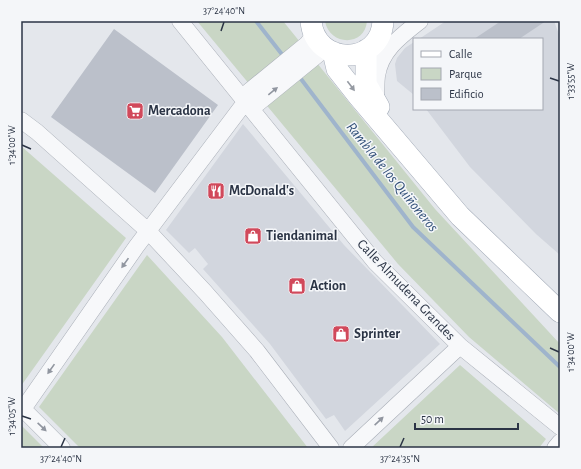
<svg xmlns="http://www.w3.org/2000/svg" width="581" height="469" font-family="'Alegreya Sans',sans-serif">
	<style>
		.built { fill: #d2d6de }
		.green { fill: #c9d6c5 }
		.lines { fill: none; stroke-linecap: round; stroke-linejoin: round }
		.stream { stroke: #9fb4cc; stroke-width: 4 }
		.building { fill: #bbc0ca }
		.minor-casing { stroke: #a9aeb7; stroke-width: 17 }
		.major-casing { stroke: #a3abb8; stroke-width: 22 }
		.minor { stroke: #f7f8fa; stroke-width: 16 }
		.major { stroke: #fff; stroke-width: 21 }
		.oneway { fill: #959aa2 }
		.oneway2 { fill: #9196a0 }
		.ticks { fill: none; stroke: #2b3445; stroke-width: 1.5 }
		.labels { text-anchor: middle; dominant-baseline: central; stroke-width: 3; stroke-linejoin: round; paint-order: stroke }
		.poi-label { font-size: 14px; font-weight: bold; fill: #2b3445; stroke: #f4f6f9; text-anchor: start }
		.street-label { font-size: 14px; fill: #2b3445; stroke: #f4f6f9 }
		.water-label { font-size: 15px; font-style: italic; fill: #34527a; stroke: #f4f6f9 }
		.neatline { fill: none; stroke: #2b3445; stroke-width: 1.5 }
		.ticks-label { font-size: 10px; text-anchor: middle; fill: #2b3445 }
	</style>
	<rect width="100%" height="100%" fill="#e4e7ec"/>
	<path class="built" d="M446,21H554L560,37V255L536,234L470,167L426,109H542V39H419Z
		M414,42V95L397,81L395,64L397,58L405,48Z
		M243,124L344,245L440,344L345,431L334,415L326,419L270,344L203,269L208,264L195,248L189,253L166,230Z"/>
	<path class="green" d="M197,21H283L435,209L560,344V414L469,337L398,264Z
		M325,21H367C365,47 329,46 325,21Z
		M21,146L126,238L21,386Z
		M147,255L222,337L308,448H80L39,407Z
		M460,365L546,439L539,448H371Z
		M22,426L44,448H21Z"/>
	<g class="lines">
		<path class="stream" d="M256,21L284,57
			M298,75L413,227L560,367"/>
	</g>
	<path class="building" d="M501,21H546L519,39H474Z
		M114,29L218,105L155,193L51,117Z"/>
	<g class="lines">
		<defs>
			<path id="minor" d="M180,21L375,262L460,346L560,427
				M242,97L307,44L314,35
				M375,101C377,92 376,84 377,76C381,50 401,36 420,21
				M251,109L326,48
				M21,120L37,132L148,231L205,292L257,351L331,448
				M21,407L62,448
				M21,412L136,247L246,101
				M351,448L460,346
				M555,448L560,442"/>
			<path id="major" d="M311,21C315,67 381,66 383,21
				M366,50V84L379,107
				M333,52L337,69L359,97L460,216L560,312"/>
		</defs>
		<use href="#minor" class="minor-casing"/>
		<use href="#major" class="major-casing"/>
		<use href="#minor" class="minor"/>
		<use href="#major" class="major"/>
	</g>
	<defs><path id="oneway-solid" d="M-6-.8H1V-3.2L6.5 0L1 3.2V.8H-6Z"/></defs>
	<use class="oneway" href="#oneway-solid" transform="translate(351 86) rotate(53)"/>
	<g class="oneway2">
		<use href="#oneway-solid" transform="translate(273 91) rotate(-39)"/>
		<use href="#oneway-solid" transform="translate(125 263) rotate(125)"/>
		<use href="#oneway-solid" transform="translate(51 369) rotate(125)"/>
		<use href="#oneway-solid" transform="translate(379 421) rotate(-43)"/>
		<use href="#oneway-solid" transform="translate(42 427) rotate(43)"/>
	</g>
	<path class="ticks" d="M221,31L224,22M550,78L559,81M22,145L31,149M550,348L559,352M22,416L31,419M61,447L65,438M400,447L404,438"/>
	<defs>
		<symbol id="supermarket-square" viewBox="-11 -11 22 22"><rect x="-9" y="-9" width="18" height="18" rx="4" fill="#d1495b" stroke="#f4f6f9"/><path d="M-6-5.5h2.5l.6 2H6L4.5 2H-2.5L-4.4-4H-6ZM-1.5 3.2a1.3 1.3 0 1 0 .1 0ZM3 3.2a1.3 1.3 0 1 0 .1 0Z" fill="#fff"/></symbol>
		<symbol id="restaurant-square" viewBox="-11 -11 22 22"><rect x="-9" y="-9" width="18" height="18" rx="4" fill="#d1495b" stroke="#f4f6f9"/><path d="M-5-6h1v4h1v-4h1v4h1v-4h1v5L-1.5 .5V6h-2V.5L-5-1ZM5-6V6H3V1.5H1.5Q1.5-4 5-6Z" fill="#fff"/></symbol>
		<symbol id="shop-square" viewBox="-11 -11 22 22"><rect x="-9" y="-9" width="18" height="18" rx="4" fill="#d1495b" stroke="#f4f6f9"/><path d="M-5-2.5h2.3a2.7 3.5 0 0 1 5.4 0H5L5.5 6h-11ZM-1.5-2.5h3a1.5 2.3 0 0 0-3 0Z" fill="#fff"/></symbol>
	</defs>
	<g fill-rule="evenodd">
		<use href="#supermarket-square" x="125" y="101" width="20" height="20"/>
		<use href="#restaurant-square" x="206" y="181" width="20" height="20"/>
		<use href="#shop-square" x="243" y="226" width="20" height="20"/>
		<use href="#shop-square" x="287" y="276" width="20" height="20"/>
		<use href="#shop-square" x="331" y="324" width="20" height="20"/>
	</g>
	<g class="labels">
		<g class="poi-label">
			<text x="148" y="111">Mercadona</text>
			<text x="229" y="191">McDonald's</text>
			<text x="266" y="236">Tiendanimal</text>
			<text x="310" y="286">Action</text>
			<text x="354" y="334">Sprinter</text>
		</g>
		<g class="street-label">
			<text transform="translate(406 290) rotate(46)">Calle Almudena Grandes</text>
		</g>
		<g class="water-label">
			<text transform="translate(392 177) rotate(51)">Rambla de los Quiñoneros</text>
		</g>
	</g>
	<rect width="581" height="469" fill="none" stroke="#f4f6f9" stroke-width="44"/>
	<rect x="413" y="38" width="130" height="72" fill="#f4f6f9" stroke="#a4a8b1"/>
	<rect x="421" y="51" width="20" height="6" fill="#ffffff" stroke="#a4a8b1"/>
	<text x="449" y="58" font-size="12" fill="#2b3445">Calle</text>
	<rect x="421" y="68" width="20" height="12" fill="#c9d6c5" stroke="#a4a8b1"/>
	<text x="449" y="78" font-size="12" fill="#2b3445">Parque</text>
	<rect x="421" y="88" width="20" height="12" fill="#bbc0ca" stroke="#a4a8b1"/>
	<text x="449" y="98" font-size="12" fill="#2b3445">Edificio</text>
	<path d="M415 423v6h103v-6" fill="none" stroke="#2b3445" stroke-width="2"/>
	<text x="421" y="423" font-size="12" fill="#2b3445" stroke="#f4f6f9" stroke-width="3" paint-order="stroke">50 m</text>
	<rect x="22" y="22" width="537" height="425" class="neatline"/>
	<g class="ticks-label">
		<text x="224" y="14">37°24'40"N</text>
		<text transform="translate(570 81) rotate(-90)" y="4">1°33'55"W</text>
		<text transform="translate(11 145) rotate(-90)" y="4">1°34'00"W</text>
		<text transform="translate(570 352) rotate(-90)" y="4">1°34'00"W</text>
		<text transform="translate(11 416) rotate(-90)" y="4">1°34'05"W</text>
		<text x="61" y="462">37°24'40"N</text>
		<text x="400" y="462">37°24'35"N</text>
	</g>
</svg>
